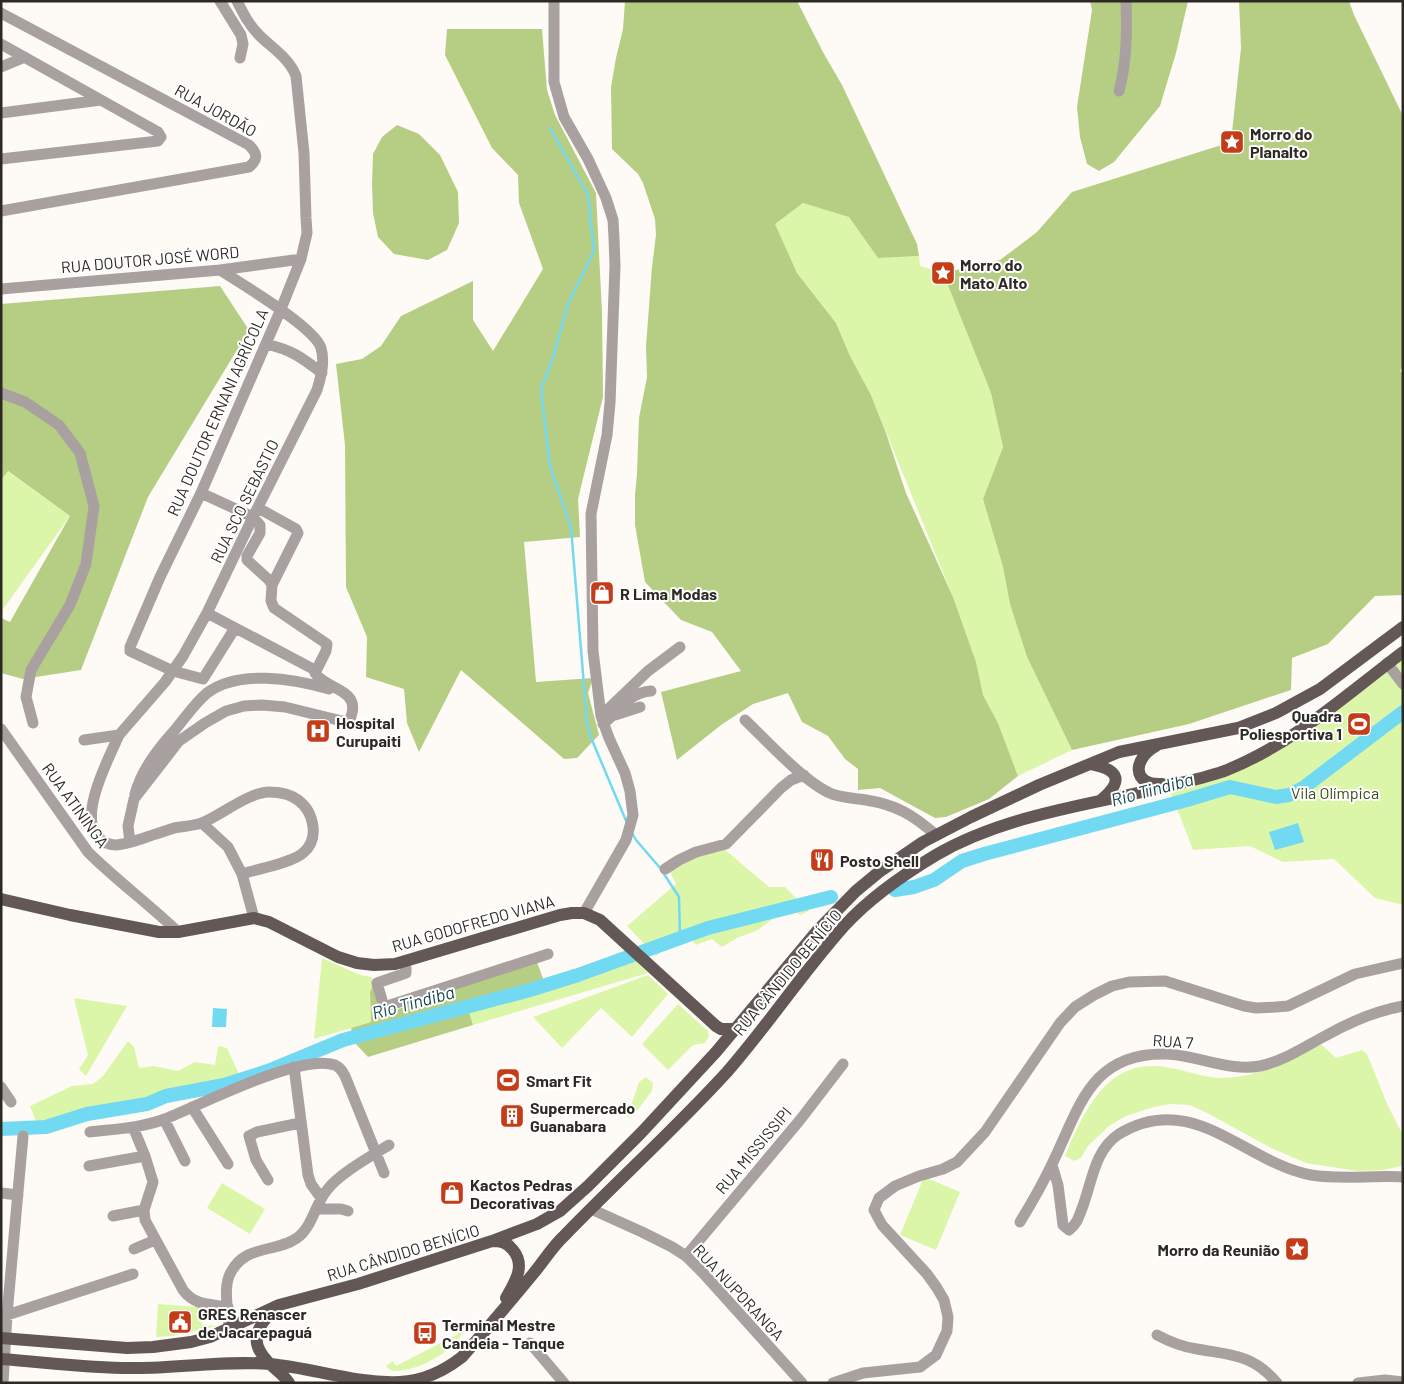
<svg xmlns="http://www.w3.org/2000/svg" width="1404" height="1384" font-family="Barlow,sans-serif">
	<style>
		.green { fill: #dcf6a9 }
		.forest { fill: #b6ce83 }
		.water { fill: #72d9f3 }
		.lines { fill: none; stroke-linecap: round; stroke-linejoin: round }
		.stream { stroke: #72d9f3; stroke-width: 2.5 }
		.river { stroke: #72d9f3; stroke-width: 14 }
		.minor { stroke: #a8a1a0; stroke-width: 11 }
		.major { stroke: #645856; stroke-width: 12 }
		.labels { text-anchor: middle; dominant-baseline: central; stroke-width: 4; stroke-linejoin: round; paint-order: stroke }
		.street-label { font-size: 16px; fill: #2d2a25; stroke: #fff }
		.poi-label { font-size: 16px; font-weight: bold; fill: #2d2a25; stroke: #fff; text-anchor: start }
		.park-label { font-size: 16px; fill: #3d4c16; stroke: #fff }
		.water-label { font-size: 18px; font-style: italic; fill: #174651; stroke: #fff }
	</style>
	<rect width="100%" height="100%" fill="#fefbf6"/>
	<path class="green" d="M803,203L849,216L878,258L919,256L920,266L943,273L991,393L1003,447L983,499L1003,567L1010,604L1027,657L1072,750L1018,776L998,723L983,695L976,662L953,597L871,395L850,356L836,323L797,273L774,224Z
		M7,471L70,516L1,612V480Z
		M1403,659V905L1375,898L1334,859L1283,862L1250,846L1193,850L1169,788L1289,743L1360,693Z
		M723,848L769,887H785L809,911L800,915L794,910L779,914L758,930L737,938L722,947L712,939L696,945L684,932L656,956L627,926L676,884L668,868L696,854Z
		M322,958L360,975L372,977L373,985L370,992L371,1022L314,1039Z
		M634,959L648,973L473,1025L469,1012Z
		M648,975L668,994L632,1037L601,1008L562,1048L533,1017Z
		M74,998L127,1006L86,1076L79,1069L88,1055Z
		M678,1004L708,1031L709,1036L705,1043L693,1045L668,1070L642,1044Z
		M128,1041L134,1047L139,1068L154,1066L178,1071L195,1062L215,1065L218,1046L227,1048L239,1074L119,1108L86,1112L49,1123L37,1124L30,1106L72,1086L93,1084L103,1076Z
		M1320,1043L1336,1058L1362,1050L1367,1054L1388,1106L1403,1135V1164L1401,1166L1384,1170L1357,1171L1306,1163L1271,1148L1209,1114L1190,1105L1171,1104L1154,1107L1126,1116L1109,1126L1088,1146L1081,1158L1074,1161L1065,1156C1082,1116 1104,1063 1156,1066C1178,1067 1198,1077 1220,1078C1257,1078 1290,1061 1320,1043Z
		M646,1077L653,1083L652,1091L633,1116L627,1117L639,1082Z
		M924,1177L960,1192L936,1250L900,1235Z
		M222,1183L265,1209L250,1234L207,1208Z
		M158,1304L198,1307L204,1312L202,1325L217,1326L172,1336L156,1337Z
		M460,1325L466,1326C459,1348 425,1367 404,1370C397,1371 391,1373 386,1366L393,1361L396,1366L458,1334L455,1327Z"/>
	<path class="forest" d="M625,1H797L824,54L842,85L917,244L919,256L878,258L849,217L803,203L775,224L797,273L836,323L850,356L871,395L886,433L906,493L953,597L976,662L983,695L998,723L1018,776L989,799L946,817L935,818L880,788L858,790V769L845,759L828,736L802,722L788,693L753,704L721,725L677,760L661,692L741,671L712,632L681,620L645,582L635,525V495L637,474L639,418L647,377L646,346L652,267L656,235L655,219L643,183L638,174L612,149L611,87L616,58L623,29Z
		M1090,1H1188L1176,53L1160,106L1114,162L1099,171L1087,164L1080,137L1077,107L1092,10Z
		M1239,1H1349L1354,15L1403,116V366L1400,371L1403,373V595L1375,596L1328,644L1292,658L1291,690L1189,724L1072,750L1027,657L1010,604L1003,567L983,499L1003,447L991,393L943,273L1000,260L1037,232L1072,192L1231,142L1241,48Z
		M447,29H542L547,90L555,115L596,193L602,312L603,397L578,499L580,537L524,542L536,682L593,678L588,693L599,735L577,758L564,759L461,670L419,752L407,723L404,689L366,677L367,637L346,587L345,445L336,364L362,359L381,346L401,316L473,281V320L493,351L543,269L519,203L518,175L492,148L445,55Z
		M397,125L419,134L440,155L458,192L459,223L447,250L428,260L394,254L378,237L373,213L372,184L373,154L382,137Z
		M220,286L249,330L148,497L81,670L23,679L1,673V618L10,622L70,516L8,471L1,480V304Z
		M537,962L546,987L469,1012L473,1025L368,1057L355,1043L351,1028L371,1022L370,992L373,985L381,1016L461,984Z"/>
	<path class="water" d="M1298,823L1304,842L1275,850L1269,832Z
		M213,1008L227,1009L226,1027H212Z"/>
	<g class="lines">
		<path class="stream" d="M550,128L588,195L594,251L568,304L554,354L541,390L550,467L571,527L587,723L592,740L627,823
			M632,833L636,840L661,869
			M664,874L679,897L680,937"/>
		<path class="river" d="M895,890L914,887L934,880L962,861L984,854L1187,800L1230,787L1276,797L1289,795L1303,788L1403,712
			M1,1129L46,1127L87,1114L147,1104L166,1096L224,1085L268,1071L343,1040L530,990L578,975L708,928L831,897"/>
		<path class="minor" d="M220,1L241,35L243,44L240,58
			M554,1V82L564,117L588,159L606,198L613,220L614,238L615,266L610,403L607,435L591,514L593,651L601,716L609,738L625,773L630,791L633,815L626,840L584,913
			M1,13L249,145C257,153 259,159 249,167L1,211
			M1,44L158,132L161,137L158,141L1,159
			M1,67L25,57
			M1119,91C1127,61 1127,32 1126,1
			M1,113L101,100
			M1,289L220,270L301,259
			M266,344C292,350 301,357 322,373
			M1,393L25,402L59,425L80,453L94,506L86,564L70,605L31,670L26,697L33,723
			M201,493L253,517L260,525V533L247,556V560L269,580L272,585
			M207,613L315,670
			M235,628L203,679L173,671L130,651V647L160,577L201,493L281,309L301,259L307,233L306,218L304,153L296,76C289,58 272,48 259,35C249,25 243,13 237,1
			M1387,663L1403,684
			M615,715L640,707
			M601,716L648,671L680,647
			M745,720C767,741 805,783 832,794C843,798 855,798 866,800C897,805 913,815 936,835
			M603,724C619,712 629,692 651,691
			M1,729L88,852C116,880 149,904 178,932
			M119,735C109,758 77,817 99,838C104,843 109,845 116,845C129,844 143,838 156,834C162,832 168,830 174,828C184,826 195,826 204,822C222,814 250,792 269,792C279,792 290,794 298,800C314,812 320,839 303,853C292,863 257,869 242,874L254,918
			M84,740L119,735L165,682L183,656L207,613L253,517L317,390C321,377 325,362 321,348C315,327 240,283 220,270
			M135,794C142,769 158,749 175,730C185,718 195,703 207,693C239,669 294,679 329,689
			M202,823L228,847L242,874
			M130,842L128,826L134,799L179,741L205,723L226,711L244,706L262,705L285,707L346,722C350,720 351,718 352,713C358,689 325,689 315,673L326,651L327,644L274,608L271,601L272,585L298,533L296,529L258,508
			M665,869L679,860L696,852L726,844L781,788L791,780L804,775
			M401,963L406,968V973L377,983L384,1007L548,954
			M294,1067L308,1175L311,1184L321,1198
			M1,1087L11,1102
			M192,1107L228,1164
			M164,1119L185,1161
			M133,1127L145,1156L153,1182L144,1210L145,1220L183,1290C195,1306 210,1304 228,1307
			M90,1132C115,1129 141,1128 165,1119C201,1105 300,1053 335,1065C340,1067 342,1071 345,1076L384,1173
			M1052,1165L1058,1185L1063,1225L1069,1230C1076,1225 1078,1219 1081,1211C1092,1185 1093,1151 1119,1134C1193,1089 1245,1163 1311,1175C1341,1180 1372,1175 1403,1177
			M89,1166L145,1156
			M268,1180L256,1160L249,1136L257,1132L300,1123
			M1,1193L18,1195
			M316,1209H341L348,1211
			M591,1209L642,1232L672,1247L686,1256L704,1274L802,1383
			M113,1216L144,1210
			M1020,1222C1031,1204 1042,1185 1051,1166C1079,1110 1089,1052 1166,1054C1197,1055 1229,1072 1260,1066C1284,1061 1304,1047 1325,1036C1350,1022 1375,1011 1403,1006
			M134,1249L155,1240
			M686,1256L800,1120L843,1064
			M7,1315L133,1274
			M229,1329C229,1312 222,1287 231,1272C246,1244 276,1253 297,1238C312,1228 315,1204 327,1190C339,1174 371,1156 389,1145
			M1157,1335C1170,1342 1182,1347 1197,1349C1230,1355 1253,1354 1277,1383
			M530,1343L564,1383
			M3,1383L7,1315L23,1136
			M833,1383L863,1373L920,1367L936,1355L947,1331L948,1317L944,1300L937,1288L927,1274L882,1225L874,1210L879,1198L895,1186L919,1176L943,1169L957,1162L985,1132L1060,1023L1075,1007L1094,995L1112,986L1129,982L1165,981L1244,1006L1256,1008L1276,1007L1288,1006L1355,974L1403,963
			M1358,1383L1385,1380L1403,1382"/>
		<path class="major" d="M1156,746C1133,758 1131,786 1162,784
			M1091,764C1121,770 1123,782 1100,801
			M1,899L70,915L159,932H178L254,918L269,922L338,957L357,963L374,965L395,964L412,959L560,915L572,913H584L600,920L716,1026L721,1029H735
			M492,1241C501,1241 507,1242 513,1250C526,1266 515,1282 506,1298
			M274,1310C255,1328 249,1343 269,1363C276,1370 284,1375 289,1383
			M1,1338L127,1348L153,1347L191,1342L210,1337L279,1305L358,1284L492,1241L537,1224L560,1211L588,1186L641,1133L716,1052L817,931L856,891L879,872L923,842L971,817L1039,785L1119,752L1238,728L1276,713L1320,689L1403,627
			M1,1359C44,1362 87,1368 130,1368C176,1369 223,1360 270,1364C314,1368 355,1384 400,1382C424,1381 444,1371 462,1357C486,1330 510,1302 533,1274C544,1261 552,1247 564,1236C617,1181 675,1129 727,1072C768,1025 803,972 845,925C869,899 906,873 936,855C1007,814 1091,805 1168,786C1188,781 1209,777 1227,770C1294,743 1346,695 1403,652"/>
	</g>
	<defs>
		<symbol id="sight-square" viewBox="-11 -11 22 22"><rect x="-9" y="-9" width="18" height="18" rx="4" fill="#c53c18" stroke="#fff"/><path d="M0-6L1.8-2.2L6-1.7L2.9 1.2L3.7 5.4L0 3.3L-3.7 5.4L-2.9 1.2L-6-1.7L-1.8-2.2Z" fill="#fff"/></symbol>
		<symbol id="shop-square" viewBox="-11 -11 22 22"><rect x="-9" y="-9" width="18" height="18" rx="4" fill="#c53c18" stroke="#fff"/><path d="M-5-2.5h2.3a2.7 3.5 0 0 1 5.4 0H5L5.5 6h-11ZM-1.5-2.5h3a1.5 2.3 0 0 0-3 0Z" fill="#fff"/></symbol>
		<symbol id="stadium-square" viewBox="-11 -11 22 22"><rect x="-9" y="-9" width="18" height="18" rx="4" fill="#c53c18" stroke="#fff"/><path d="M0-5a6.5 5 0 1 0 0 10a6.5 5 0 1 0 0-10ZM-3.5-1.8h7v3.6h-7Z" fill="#fff"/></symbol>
		<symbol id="hospital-square" viewBox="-11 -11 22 22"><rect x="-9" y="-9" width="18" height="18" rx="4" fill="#c53c18" stroke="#fff"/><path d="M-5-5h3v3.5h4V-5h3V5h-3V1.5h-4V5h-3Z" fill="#fff"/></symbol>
		<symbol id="restaurant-square" viewBox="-11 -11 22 22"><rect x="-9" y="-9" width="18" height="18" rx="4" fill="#c53c18" stroke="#fff"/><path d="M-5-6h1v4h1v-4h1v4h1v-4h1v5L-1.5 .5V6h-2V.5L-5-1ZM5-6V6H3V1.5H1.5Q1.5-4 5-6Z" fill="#fff"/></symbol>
		<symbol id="building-square" viewBox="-11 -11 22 22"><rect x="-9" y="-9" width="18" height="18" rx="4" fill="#c53c18" stroke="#fff"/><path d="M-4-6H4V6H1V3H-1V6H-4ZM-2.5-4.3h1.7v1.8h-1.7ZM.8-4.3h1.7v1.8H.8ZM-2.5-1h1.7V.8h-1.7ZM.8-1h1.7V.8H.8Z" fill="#fff"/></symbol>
		<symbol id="civic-square" viewBox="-11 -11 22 22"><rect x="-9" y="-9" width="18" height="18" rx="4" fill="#c53c18" stroke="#fff"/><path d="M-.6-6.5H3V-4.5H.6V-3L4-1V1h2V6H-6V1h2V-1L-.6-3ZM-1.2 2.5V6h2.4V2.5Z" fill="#fff"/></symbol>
		<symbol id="bus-square" viewBox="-11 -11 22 22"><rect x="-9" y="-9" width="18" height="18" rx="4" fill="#c53c18" stroke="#fff"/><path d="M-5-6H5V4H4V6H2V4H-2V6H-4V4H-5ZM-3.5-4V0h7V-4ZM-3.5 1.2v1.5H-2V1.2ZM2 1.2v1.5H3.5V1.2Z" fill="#fff"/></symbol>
	</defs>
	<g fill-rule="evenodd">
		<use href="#sight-square" x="1218" y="128" width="28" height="28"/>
		<use href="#sight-square" x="929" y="259" width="28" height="28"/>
		<use href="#shop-square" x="588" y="579" width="28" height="28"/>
		<use href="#stadium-square" x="1345" y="710" width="28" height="28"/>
		<use href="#hospital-square" x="304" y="717" width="28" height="28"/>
		<use href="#restaurant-square" x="808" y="846" width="28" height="28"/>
		<use href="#stadium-square" x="494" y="1066" width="28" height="28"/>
		<use href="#building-square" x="498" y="1102" width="28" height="28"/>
		<use href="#shop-square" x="438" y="1179" width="28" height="28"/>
		<use href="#sight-square" x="1283" y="1235" width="28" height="28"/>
		<use href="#civic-square" x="166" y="1308" width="28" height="28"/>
		<use href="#bus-square" x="411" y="1319" width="28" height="28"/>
	</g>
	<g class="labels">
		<g class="street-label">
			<text transform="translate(216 110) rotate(29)">RUA JORDÃO</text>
			<text transform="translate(150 259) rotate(-5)">RUA DOUTOR JOSÉ WORD</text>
			<text transform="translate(217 412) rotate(-66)">RUA DOUTOR ERNANI AGRÍCOLA</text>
			<text transform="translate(244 501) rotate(-64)">RUA SCO SEBASTIO</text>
			<text transform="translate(76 805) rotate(54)">RUA ATININGA</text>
			<text transform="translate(473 923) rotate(-16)">RUA GODOFREDO VIANA</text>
			<text transform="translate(787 972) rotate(-50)">RUA CÂNDIDO BENÍCIO</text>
			<text transform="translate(1173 1041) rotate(4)">RUA 7</text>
			<text transform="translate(753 1150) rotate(-50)">RUA MISSISSIPI</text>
			<text transform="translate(403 1252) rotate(-17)">RUA CÂNDIDO BENÍCIO</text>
			<text transform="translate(739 1292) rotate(47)">RUA NUPORANGA</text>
		</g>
		<g class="poi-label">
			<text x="1250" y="133">Morro do<tspan x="1250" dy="18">Planalto</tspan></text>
			<text x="960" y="264">Morro do<tspan x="960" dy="18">Mato Alto</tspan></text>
			<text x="620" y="593">R Lima Modas</text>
			<text x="1342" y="715" text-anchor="end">Quadra<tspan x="1342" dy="18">Poliesportiva 1</tspan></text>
			<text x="336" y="722">Hospital<tspan x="336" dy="18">Curupaiti</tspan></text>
			<text x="840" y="860">Posto Shell</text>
			<text x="526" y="1080">Smart Fit</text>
			<text x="530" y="1107">Supermercado<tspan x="530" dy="18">Guanabara</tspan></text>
			<text x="470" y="1184">Kactos Pedras<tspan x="470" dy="18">Decorativas</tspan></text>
			<text x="1280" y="1249" text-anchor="end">Morro da Reunião</text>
			<text x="198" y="1313">GRES Renascer<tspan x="198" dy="18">de Jacarepaguá</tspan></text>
			<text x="442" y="1324">Terminal Mestre<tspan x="442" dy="18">Candeia - Tanque</tspan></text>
		</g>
		<g class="park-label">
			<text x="1335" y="792">Vila Olímpica</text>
		</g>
		<g class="water-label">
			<text transform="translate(1152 789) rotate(-15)">Rio Tindiba</text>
			<text transform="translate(413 1002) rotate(-15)">Rio Tindiba</text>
		</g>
	</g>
	<rect width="1404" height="1384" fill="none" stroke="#2d2a25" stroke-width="5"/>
</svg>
